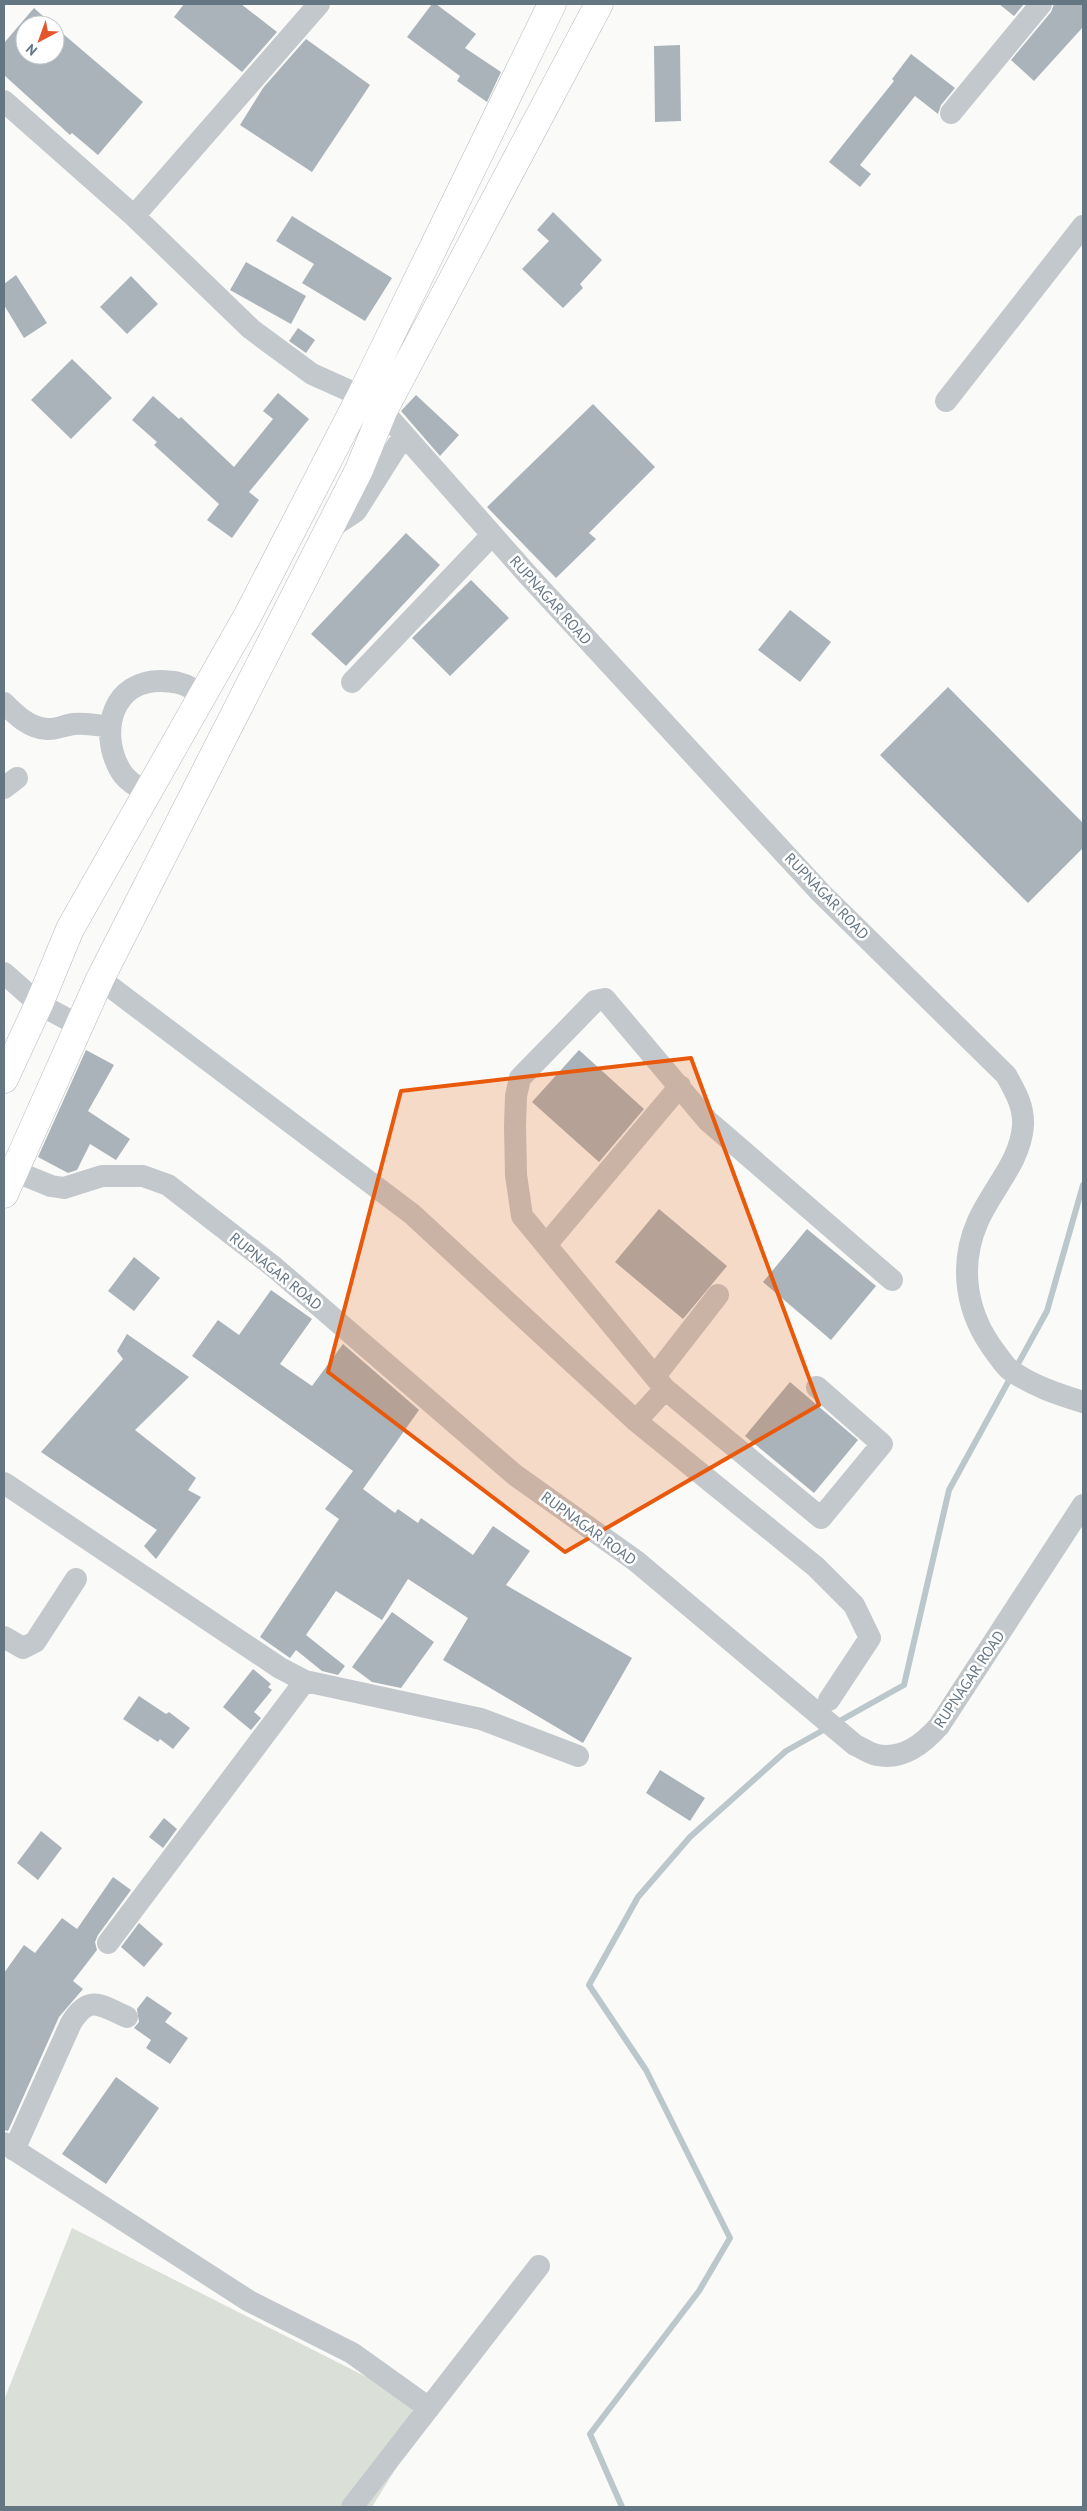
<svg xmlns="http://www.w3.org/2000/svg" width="1087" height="2511" font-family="'PT Sans',sans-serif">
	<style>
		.green { fill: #dadfd7 }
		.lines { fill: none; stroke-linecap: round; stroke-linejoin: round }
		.stream { stroke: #bbc7cb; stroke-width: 6 }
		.building { fill: #aab3b9 }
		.major-casing { stroke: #b5babe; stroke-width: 29 }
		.minor { stroke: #c3c8cc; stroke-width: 22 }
		.major { stroke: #fff; stroke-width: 28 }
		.marked { fill: #e8590c; fill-opacity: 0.2; stroke: #e8590c; stroke-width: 4; stroke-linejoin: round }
		.labels { text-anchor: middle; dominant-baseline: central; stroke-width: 5; stroke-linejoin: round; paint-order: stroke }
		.street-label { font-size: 15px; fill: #657683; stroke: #fff }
	</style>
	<rect width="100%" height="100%" fill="#fafaf8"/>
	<path class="green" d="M72,2228L432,2410L372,2507H4V2400Z"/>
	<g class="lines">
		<path class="stream" d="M836,1723L904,1685L949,1490L1047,1311L1083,1185
			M622,2507L590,2434L699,2291L730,2238L646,2070L589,1985L638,1897L690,1837L786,1751L827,1728"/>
	</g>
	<path class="building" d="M184,4H241L277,32L242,72L174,17Z
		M432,4H436L476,34L465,48L501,72L487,102L457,81L460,76L407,37Z
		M999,4H1024L1014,16Z
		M1054,4H1083V27L1034,81L1011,60L1051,12Z
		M34,8L53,25H25V55H55V27L143,102L98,155L72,133L70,135L4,75V43Z
		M306,39L370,85L312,172L240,125L263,88Z
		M680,45L681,121L655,122L654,46Z
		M911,54L955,88L941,105L938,114L915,96L860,165L871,174L860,187L829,162L894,81L892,79Z
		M553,212L602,260L580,284L583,288L563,308L522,269L549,241L537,230Z
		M292,216L392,278L365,321L302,283L314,264L276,241Z
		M246,262L306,296L291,324L230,290Z
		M16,275L47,323L24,338L4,305V284Z
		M131,276L158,304L127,334L100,307Z
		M298,328L315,340L306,353L289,341Z
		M72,359L112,398L71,439L31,400Z
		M278,393L309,419L249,492L259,500L232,538L207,520L219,504L154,445L157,442L132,420L153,396L179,419L181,417L234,467L273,419L263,411Z
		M416,395L459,435L440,456L401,411Z
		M593,404L655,467L589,533L596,539L556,578L487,507Z
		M406,533L440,565L346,666L311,634Z
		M471,580L509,618L450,676L412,638Z
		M790,610L831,642L800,682L758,650Z
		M948,687L1083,823V848L1028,903L880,755Z
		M86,1050L114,1065L88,1111L130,1139L116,1160L90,1144L77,1170L68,1173L38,1157Z
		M579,1050L644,1109L599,1162L532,1102Z
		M659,1209L727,1266L683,1319L615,1262Z
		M807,1229L876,1286L831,1340L763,1282Z
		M134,1257L160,1278L134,1311L108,1291Z
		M271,1290L312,1319L280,1364L312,1386L343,1344L419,1410L363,1489L395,1513L398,1509L418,1523L421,1518L473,1555L493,1526L530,1551L506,1585L632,1658L583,1743L443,1660L468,1618L408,1579L382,1620L336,1591L306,1635L345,1666L338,1675L322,1671L296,1650L290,1658L260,1637L339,1519L325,1509L353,1471L192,1356L218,1320L239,1335Z
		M127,1334L189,1377L135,1430L196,1478L188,1490L201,1497L156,1559L144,1546L157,1530L41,1452L123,1359L117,1351Z
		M790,1382L858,1440L814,1493L745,1436Z
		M392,1612L434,1642L401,1688L372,1682L352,1667Z
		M253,1669L271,1684L268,1687L272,1690L254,1712L261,1718L251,1730L223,1707Z
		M139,1696L166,1714L169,1712L190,1728L173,1749L160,1739L158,1742L123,1719Z
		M660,1770L705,1798L690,1821L646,1793Z
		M164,1818L177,1829L163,1848L149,1837Z
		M41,1831L62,1848L38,1880L17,1863Z
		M113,1877L131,1890L98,1935L95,1942L97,1950L73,1981L83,1989L59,2017L8,2131L4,2130V1973L24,1945L35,1953L62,1918L77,1929Z
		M139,1923L163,1944L144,1967L121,1947Z
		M147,1996L172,2013L165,2022L188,2038L170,2064L146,2048L151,2040L134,2028L139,2022L137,2009Z
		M116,2077L159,2108L106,2184L62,2154Z"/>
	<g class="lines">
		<defs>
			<path id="major" d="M4,1079L39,1004L70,929L247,617L361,396L552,4
				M4,1194L100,979L359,470L383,411L599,4"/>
		</defs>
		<use href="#major" class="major-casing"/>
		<path class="minor" d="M4,101L134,216L251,329L312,374L361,396
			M951,113L1041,4
			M134,216L319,4
			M946,401L1083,226
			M383,411L527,574L821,893L1006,1075C1015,1091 1024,1106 1023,1125C1021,1161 992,1189 978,1221C958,1266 966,1314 996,1353C1000,1358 1005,1366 1010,1370C1033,1386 1057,1394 1083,1402
			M329,529L356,511L404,435
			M352,682L492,535
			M4,703C16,715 29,728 47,729C55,730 65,725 74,724C86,723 97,725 109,727
			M4,788L17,778
			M147,793C136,786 125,780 119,768C99,730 113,680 162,681C173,682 181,682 191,688
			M4,973L39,1004L78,1025
			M100,979L412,1214L636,1421L816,1567L854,1605L870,1638L829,1700
			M4,1167L51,1186L64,1188L102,1176H143L168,1185L274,1267L515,1475L636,1561L855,1745C862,1748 870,1754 877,1755C903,1760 923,1744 939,1726L1083,1505
			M546,1245L680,1086
			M655,1376L718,1295
			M817,1387L882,1444L821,1518L665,1389L522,1216L516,1175L515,1126L516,1096L520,1078L595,1001L605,999L708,1121L892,1280
			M636,1421L665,1389
			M4,1483L280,1668L305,1681L481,1719L578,1756
			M4,1637L23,1648L35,1642L76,1579
			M108,1943L305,1681
			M4,2143L249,2301L352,2353L429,2408
			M14,2150L71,2023C89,1994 100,2005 127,2017
			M352,2507L539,2266"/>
		<use href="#major" class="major"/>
	</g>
	<path class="marked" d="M691,1058L819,1405L565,1552L328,1372L401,1091Z"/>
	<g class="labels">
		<g class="street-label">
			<text transform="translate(551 600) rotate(48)">RUPNAGAR ROAD</text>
			<text transform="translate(827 896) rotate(46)">RUPNAGAR ROAD</text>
			<text transform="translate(276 1271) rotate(39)">RUPNAGAR ROAD</text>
			<text transform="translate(589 1528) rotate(36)">RUPNAGAR ROAD</text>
			<text transform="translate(969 1679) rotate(-56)">RUPNAGAR ROAD</text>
		</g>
	</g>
	<rect width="1087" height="2511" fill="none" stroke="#657683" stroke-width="10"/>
	<g transform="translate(40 40) rotate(221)"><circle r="24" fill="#ffffff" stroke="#c1c8cd"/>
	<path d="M0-4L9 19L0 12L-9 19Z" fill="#e4572e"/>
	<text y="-8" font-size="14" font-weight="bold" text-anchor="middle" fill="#657683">N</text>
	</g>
</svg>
